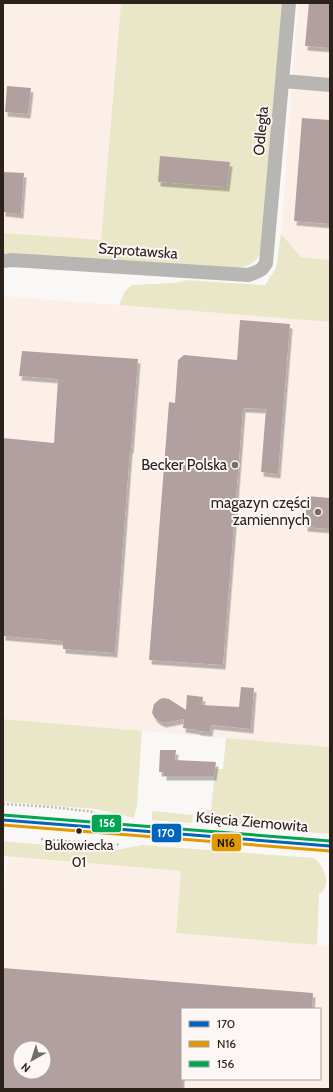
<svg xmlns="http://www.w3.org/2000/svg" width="333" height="1092" font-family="Cabin,sans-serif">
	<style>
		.built { fill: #fcefe8; fill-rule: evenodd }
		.green { fill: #eae7c8 }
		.building { fill: #b1a09f; fill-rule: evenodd; filter: url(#shadow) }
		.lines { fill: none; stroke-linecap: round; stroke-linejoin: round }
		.path { stroke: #bdbbb8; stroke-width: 2.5; stroke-dasharray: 2 2; stroke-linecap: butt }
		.minor { stroke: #b8b6b3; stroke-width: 14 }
		.bus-1-casing { stroke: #fcf7f4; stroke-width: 6 }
		.bus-2-casing { stroke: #fcf7f4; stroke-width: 6 }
		.bus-3-casing { stroke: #fcf7f4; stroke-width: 6 }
		.bus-1 { stroke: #0065bd; stroke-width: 3 }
		.bus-2 { stroke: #e39903; stroke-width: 3 }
		.bus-3 { stroke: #00a651; stroke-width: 3 }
		.poi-dot { fill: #736d68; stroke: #fcf7f4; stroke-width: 1.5 }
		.bus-dot { fill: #2b221c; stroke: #fcf7f4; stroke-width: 1.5 }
		.labels { text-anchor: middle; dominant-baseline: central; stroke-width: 4; stroke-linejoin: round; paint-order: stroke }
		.bus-label { font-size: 14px; fill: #2b221c; stroke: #fcf7f4 }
		.street-label { font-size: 15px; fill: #2b221c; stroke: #fcf7f4 }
		.poi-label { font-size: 15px; fill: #2b221c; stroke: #fcf7f4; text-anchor: end }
		.line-badge { stroke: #fcf7f4; stroke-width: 1.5 }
		.badge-label { font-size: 11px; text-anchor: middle; font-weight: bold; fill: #fff }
		.pale-badge-label { font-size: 11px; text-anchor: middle; font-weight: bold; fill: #111 }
	</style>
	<defs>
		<filter id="shadow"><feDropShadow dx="2.5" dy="4.5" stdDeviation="0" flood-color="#0004"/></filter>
	</defs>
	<rect width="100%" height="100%" fill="#faf8f6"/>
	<path class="built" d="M3,3H121L101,241L3,233Z
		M298,3H330V260L301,257L281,234Z
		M3,296L330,322V747L3,719Z
		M8,857L182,871L176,933L330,946V1089H3V888H4ZM182,1009H320V1079H182ZM20,1048H44V1072H20Z"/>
	<path class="green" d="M121,3H283L263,247C256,266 247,267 229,269L3,253V233L101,240Z
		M281,234L301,257L330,260V322L119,305L125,291L132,285L173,283L188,280L229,283L265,285L276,268Z
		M3,719L142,731L137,805L134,818L96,809L3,802Z
		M226,738L330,747V834L203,824L205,810H211L215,769H223Z
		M152,811L193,815L192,823L152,820Z
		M3,841L110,851L142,845L314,858C324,866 333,885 319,894L317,945L176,933L181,871L3,856Z"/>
	<path class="building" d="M309,3H330V48L305,46Z
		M7,86L31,88L28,114L5,112Z
		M302,118L330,120V224L294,221Z
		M160,156L230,162L227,187L158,182Z
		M3,172L24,173L21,214L3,212Z
		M240,320L290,324L278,474L261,472L266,409L243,408L223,665L149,660L169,402L175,403L178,360L184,355L237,360Z
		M22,351L138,359L131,449H130L115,653L63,649V641L3,636V438L54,443L58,379L19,376Z
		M307,496L330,498V529L305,527Z
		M241,687L254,688L251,729L211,725L210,732L198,731V730L183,728L184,719L164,723L159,721L155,718L152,713L154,704L160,699L164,698L169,699L186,710L187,695L203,697L202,705L239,707Z
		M160,750H176L175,760L216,762L214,776H164V772H159Z
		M3,968L313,993L312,1009H182V1089H3ZM20,1048H44V1072H20Z"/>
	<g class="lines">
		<path class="path" d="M3,804L51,807L95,812
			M41,839L114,845L120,844"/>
		<path class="minor" d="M283,81L330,85
			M3,261L12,260L248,275C257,272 262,271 266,263L289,3
			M3,820L330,846"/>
		<defs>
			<path id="bus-1" d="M3,820L330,846"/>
			<path id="bus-2" d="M3,825L330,851"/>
			<path id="bus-3" d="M3,815L330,841"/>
		</defs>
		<use href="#bus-1" class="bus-1-casing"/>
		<use href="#bus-2" class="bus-2-casing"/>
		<use href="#bus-3" class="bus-3-casing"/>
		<use href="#bus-1" class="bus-1"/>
		<use href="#bus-2" class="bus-2"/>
		<use href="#bus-3" class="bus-3"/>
	</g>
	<g class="poi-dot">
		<circle cx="235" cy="465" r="4"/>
		<circle cx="318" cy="512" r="4"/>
	</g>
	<circle class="bus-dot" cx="79" cy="831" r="3.5"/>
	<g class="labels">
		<g class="bus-label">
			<text x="79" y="845">Bukowiecka<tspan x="79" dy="17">01</tspan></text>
		</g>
		<g class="street-label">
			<text transform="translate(261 131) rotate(-85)">Odległa</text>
			<text transform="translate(138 251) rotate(4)">Szprotawska</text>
			<text transform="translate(252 822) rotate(5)">Księcia Ziemowita</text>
		</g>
		<g class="poi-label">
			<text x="227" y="465">Becker Polska</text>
			<text x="310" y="503">magazyn części<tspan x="310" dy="17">zamiennych</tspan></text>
		</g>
	</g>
	<g class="line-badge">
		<rect x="91" y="814" width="31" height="19" rx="4" fill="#00a651"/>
		<rect x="151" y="823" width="31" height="20" rx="4" fill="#0065bd"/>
		<rect x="211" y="833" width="31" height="19" rx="4" fill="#e39903"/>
	</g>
	<g class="badge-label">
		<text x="107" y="827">156</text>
		<text x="166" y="837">170</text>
	</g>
	<g class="pale-badge-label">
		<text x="226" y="847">N16</text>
	</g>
	<rect width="333" height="1092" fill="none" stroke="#2b221c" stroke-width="8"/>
	<rect x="181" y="1008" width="140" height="72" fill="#fcf7f4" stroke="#a8a29e"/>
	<rect x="189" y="1021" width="20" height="6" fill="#0065bd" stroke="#a8a29e"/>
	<text x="217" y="1028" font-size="12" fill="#2b221c">170</text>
	<rect x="189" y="1041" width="20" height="6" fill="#e39903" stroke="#a8a29e"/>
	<text x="217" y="1048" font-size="12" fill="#2b221c">N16</text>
	<rect x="189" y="1061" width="20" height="6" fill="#00a651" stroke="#a8a29e"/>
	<text x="217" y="1068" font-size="12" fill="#2b221c">156</text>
	<g transform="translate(32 1060) rotate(219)"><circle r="19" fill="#fcf7f4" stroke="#a8a29e"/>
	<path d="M0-3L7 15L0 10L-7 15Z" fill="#736d68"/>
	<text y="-6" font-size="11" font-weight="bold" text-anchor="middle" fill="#2b221c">N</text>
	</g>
</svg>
